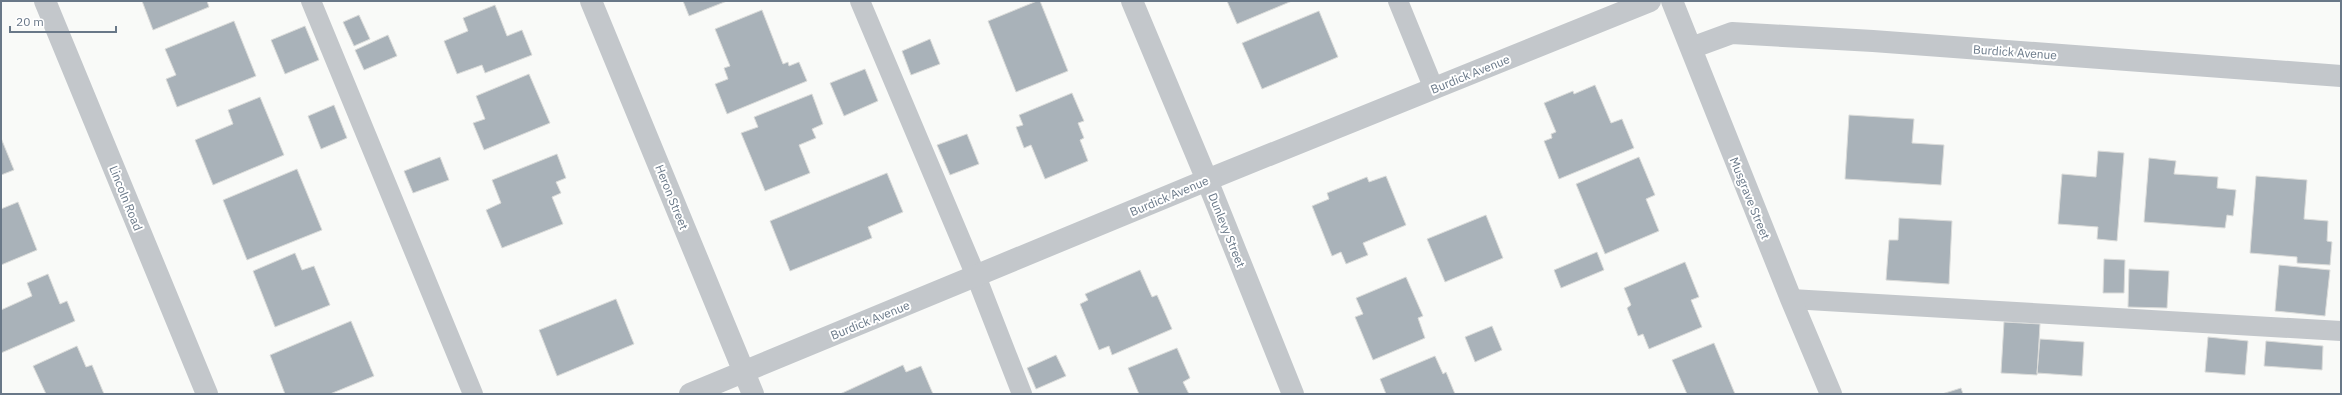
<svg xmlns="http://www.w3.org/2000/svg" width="2342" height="395" font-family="'IBM Plex Sans',sans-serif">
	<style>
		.building { fill: #a9b2b9; stroke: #dbdcda }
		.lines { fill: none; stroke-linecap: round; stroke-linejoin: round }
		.service { stroke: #c3c7cb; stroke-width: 20 }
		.minor { stroke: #c3c7cb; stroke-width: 22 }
		.labels { text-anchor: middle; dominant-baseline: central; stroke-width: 4; stroke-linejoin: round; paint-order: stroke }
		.street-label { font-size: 12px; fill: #697888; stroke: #fff }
	</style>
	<rect width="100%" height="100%" fill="#f9faf8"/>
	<path class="building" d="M142,1H207L209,7L153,30Z
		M683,1H727L689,16Z
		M1037,1H1040L1068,71L1016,92L988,21Z
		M1227,1H1292L1237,24Z
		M495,5L507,36L522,30L532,55L485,73L482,65L457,74L444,41L468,31L463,18Z
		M762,10L783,64L788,62L789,66L799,62L807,81L727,114L715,84L728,79L724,68L730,66L715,29Z
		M1319,11L1338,57L1262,89L1242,43Z
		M359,15L370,39L354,46L343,22Z
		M234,21L256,76L177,107L166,79L176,75L165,49Z
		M305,26L319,60L285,74L271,40Z
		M388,35L397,56L364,70L355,50Z
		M930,39L940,64L911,75L902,51Z
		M865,69L878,101L844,116L830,83Z
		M529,74L550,123L484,150L473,123L485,119L476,96Z
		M1595,85L1611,123L1622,119L1634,148L1559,179L1544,141L1552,138L1551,134L1556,132L1544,103L1573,91L1574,94Z
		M1072,93L1084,121L1078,123L1084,138L1080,140L1088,161L1045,179L1031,145L1024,148L1016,127L1023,125L1019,115Z
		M812,94L823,124L812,129L816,138L799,145L810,173L765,191L741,133L758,127L754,117Z
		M260,97L284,155L213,185L195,140L233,124L228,110Z
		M334,105L347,138L321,149L308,116Z
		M1849,115L1914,119L1912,143L1944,145L1941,185L1845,179Z
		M967,134L979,164L950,175L937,145Z
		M1,138L14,170L1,175Z
		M2098,151L2124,153L2117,241L2097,239L2098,227L2058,224L2062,174L2096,177Z
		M557,154L566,178L556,182L561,193L552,197L563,224L502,248L486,210L501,203L492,180Z
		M440,157L449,180L413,193L404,171Z
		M1639,157L1655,195L1646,199L1659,231L1605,254L1576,184Z
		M2149,158L2176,161L2174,174L2218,177L2217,188L2236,190L2233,216L2227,215L2225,228L2144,222Z
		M297,169L322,230L247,260L223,200Z
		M887,173L903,212L868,227L872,238L790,271L770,221Z
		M1386,176L1406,225L1363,243L1368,255L1346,264L1341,252L1332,256L1312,206L1329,199L1327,193L1367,177L1369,182Z
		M2256,176L2307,180L2304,219L2328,221L2327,241L2332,242L2330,265L2297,263V257L2250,253Z
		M18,202L37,250L1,265V209Z
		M1486,215L1503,258L1445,282L1427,239Z
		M1899,218L1952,221L1949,284L1886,280L1889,240H1898Z
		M1597,252L1604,270L1561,288L1554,270Z
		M295,253L302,270L314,266L330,305L275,327L253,271Z
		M2104,259L2125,260L2124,293H2103Z
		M1685,262L1699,297L1691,300L1702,327L1649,349L1643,334L1638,336L1627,308L1631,305L1624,288Z
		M2279,265L2330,270L2325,316L2275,311Z
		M2129,269L2169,271L2167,308L2128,307Z
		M1140,270L1152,297L1157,295L1172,329L1112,355L1109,346L1099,350L1080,304L1088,300L1085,294Z
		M48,274L60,304L67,301L75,321L1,353V310L32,296L27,283Z
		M1406,277L1423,316L1418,318L1425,338L1373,360L1355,317L1363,314L1356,298Z
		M616,299L634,344L557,376L539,330Z
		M351,321L374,376L330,394H285L270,355Z
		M2004,322L2040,324L2037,375L2001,373Z
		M1492,326L1502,350L1475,362L1465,337Z
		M2208,337L2248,341L2245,375L2205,372Z
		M2040,339L2084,342L2082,376L2037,373Z
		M2266,341L2323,346L2322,370L2264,366Z
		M1714,343L1735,394H1687L1672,360Z
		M77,346L86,367L92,365L104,394H46L33,366Z
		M1177,348L1190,378L1183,382L1189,394H1139L1128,368Z
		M1056,355L1066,376L1036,389L1027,368Z
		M1435,356L1443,374L1446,372L1455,394H1386L1380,379Z
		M903,365L906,372L921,366L933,394H840Z
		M1961,388L1963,394H1942Z"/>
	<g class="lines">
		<path class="service" d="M311,1L473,394
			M860,1L976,276L1022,394
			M1398,1L1434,89
			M1791,299L2341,331"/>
		<path class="minor" d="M45,1L207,394
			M591,1L753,394
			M1132,1L1207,180L1293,394
			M1672,1L1791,299L1831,394
			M1691,48L1732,33L1873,41L2341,76
			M690,394L1207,180L1650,1"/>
	</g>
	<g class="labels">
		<g class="street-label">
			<text transform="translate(2015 52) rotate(4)">Burdick Avenue</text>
			<text transform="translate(1470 74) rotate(-22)">Burdick Avenue</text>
			<text transform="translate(1169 196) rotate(-23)">Burdick Avenue</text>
			<text transform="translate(672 197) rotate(68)">Heron Street</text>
			<text transform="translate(126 198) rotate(68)">Lincoln Road</text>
			<text transform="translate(1750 198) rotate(68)">Musgrave Street</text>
			<text transform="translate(1227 230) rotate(68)">Dunlevy Street</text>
			<text transform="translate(870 320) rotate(-22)">Burdick Avenue</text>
		</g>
	</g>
	<rect width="2342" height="395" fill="none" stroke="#697888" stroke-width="4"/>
	<path d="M10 26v6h106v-6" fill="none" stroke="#697888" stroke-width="2"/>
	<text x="16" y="26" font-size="12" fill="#697888" stroke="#ffffff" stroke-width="3" paint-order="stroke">20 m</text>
</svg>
